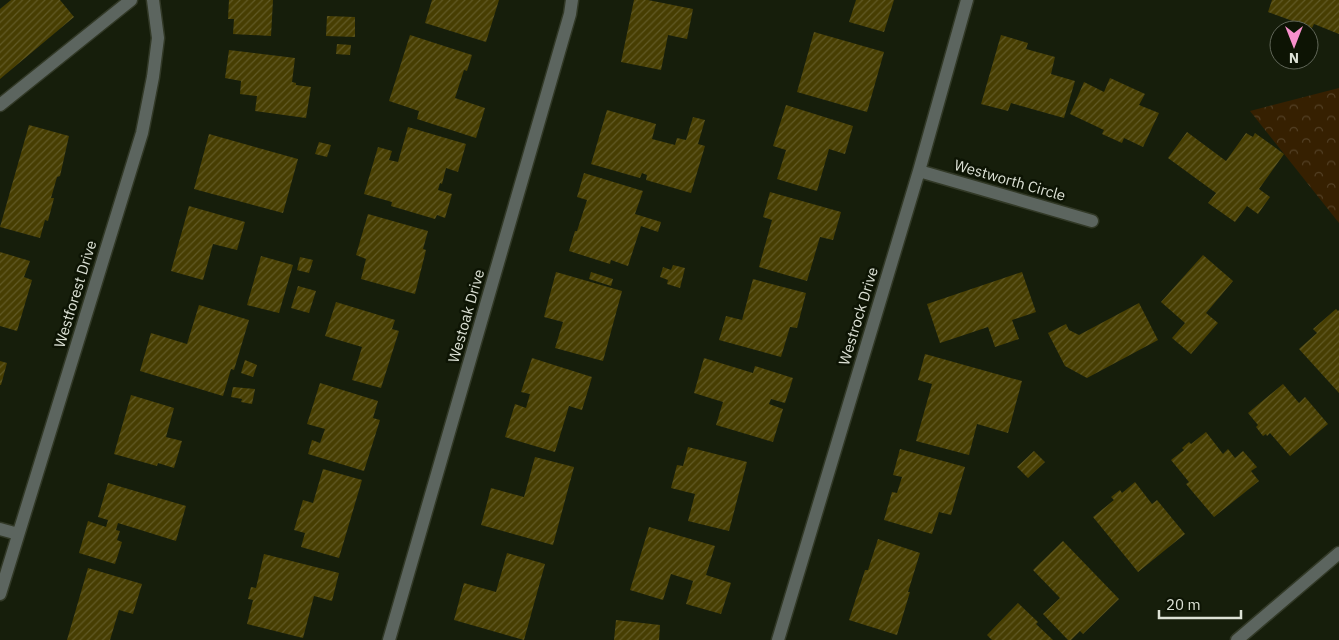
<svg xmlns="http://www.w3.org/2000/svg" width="1339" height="640" font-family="'IBM Plex Sans',sans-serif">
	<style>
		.forest { fill: url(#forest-crowns) }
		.building { fill: url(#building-hatch) }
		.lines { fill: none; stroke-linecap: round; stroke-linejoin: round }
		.minor-casing { stroke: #323927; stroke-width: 15 }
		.minor { stroke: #5c655f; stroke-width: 12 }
		.labels { text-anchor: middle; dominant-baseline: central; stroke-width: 5; stroke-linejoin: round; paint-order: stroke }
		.street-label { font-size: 15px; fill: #dde2d6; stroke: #0d1404 }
	</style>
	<defs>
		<pattern id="forest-crowns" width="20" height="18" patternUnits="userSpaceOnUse" patternTransform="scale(1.25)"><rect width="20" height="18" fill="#362001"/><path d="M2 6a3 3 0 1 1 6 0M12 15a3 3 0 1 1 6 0" fill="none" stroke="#534025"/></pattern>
		<pattern id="building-hatch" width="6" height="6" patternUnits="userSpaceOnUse" patternTransform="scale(1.25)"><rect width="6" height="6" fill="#473e02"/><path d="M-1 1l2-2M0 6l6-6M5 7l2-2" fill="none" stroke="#615a26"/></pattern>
	</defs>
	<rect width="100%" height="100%" fill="#161e0b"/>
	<path class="forest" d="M1339,88V223L1250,111Z"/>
	<path class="building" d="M11,0H60L74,17L0,79V9Z
		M229,0H273L271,36L233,34L234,19H228Z
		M432,0H499L486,42L425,23Z
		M634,0H648L693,9L687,39L668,35L661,70L621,62Z
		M856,0H894L884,32L849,22Z
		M1272,0H1339V34L1314,24L1312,28L1268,12Z
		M327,16L355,17V37L326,36Z
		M814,32L884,52L867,112L797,92Z
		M410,35L472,55L467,71L464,70L455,98L485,108L476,138L417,119L419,111L389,101Z
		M1001,35L1028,43L1026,49L1055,57L1051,74L1075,81L1064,118L1011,103L1008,111L981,104Z
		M337,44L351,45L350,55L336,54Z
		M229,50L295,58L292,82L296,83V85L311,87L306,118L255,111L257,96L240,94L241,81L225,78Z
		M1110,78L1145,94L1139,105L1159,113L1143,147L1124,138L1122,143L1102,134L1104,130L1070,114L1084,82L1104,92Z
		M786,105L853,126L845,154L829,149L817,191L777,179L786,150L773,146Z
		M607,110L656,124L652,139L675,145L677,138L686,140L693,117L705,120L698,144L705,146L691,193L646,180L647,175L642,173L640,178L591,164Z
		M29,125L69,136L60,176L57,177L51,198H54L48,221L45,220L40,238L0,227Z
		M408,127L466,144L458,172L446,168L442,184L440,183L438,190L452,194L445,218L437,215L435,219L391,206L392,202L364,194L378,147L392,151L389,160L398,162Z
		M1187,132L1226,161L1246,133L1253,137L1255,133L1284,154L1259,189L1270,197L1258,214L1247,206L1235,222L1208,203L1216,193L1168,158Z
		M209,134L298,159L283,213L194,189Z
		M319,142L331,145L327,157L315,154Z
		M584,173L643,191L635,214L661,222L658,232L641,226L628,266L611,260L610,264L569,251L575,231H577L587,200L577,197Z
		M770,192L841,212L833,240L820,237L807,281L759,267L772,220L763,217Z
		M189,206L245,222L237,250L213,244L203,280L171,271Z
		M368,214L428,231L423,249L426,250L415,294L361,279L366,259L356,255Z
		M0,252L30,261L24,277L32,280L17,331L0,326Z
		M1203,255L1233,281L1206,313L1218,323L1191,354L1172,338L1185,323L1161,302Z
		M261,256L293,265L279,313L247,305Z
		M300,257L313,260L309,273L297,270Z
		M673,265L685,268L680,288L667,284L668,280L660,277L663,267L671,270Z
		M556,272L622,291L603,361L555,348L563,322L544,317Z
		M591,272L613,279L611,286L589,279Z
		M1022,272L1036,312L1012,320L1019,339L995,347L988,327L940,343L927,304Z
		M753,279L806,293L797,328L790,327L781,357L719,340L726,316L742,320Z
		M298,286L316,291L309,313L291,308Z
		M336,302L395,320L392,329L399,331L381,388L352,380L362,347L325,336Z
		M1139,303L1158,340L1087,378L1065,366L1048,333L1066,324L1069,330L1079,335Z
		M199,305L249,320L234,370L231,369L223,396L140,371L151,333L187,344Z
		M1336,309L1338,311L1339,310V393L1299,349L1317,333L1313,329Z
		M925,354L1022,381L1008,433L977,424L969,455L916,441L932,384L918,380Z
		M532,358L592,377L582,410L569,406L555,452L505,437L515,404L526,408L530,394L521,392Z
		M704,358L753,373L755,366L793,378L785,403L771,399L769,404L783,409L773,442L716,425L723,402L694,393Z
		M245,360L257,365L253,377L241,373Z
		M0,361L7,363L1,385H0Z
		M320,383L378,401L373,418L380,420L364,471L308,454L312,440L320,443L325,429L307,424Z
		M1283,384L1299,403L1305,397L1328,424L1290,456L1270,433L1267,436L1266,434L1263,436L1256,427L1258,425L1248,413Z
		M233,387L255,389L252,404L241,402L242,399L231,397Z
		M131,395L174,408L166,437L182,441L174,468L158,463L157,466L114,454Z
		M1206,432L1223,454L1228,449L1235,458L1243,451L1257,467L1251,471L1259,481L1214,517L1186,484L1189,482L1171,460L1184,450L1182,448L1189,442L1191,444Z
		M688,447L747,462L729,531L688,521L695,494L671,488L677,465L683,466Z
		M900,449L965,467L951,515L939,512L932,534L884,520L892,492L897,493L902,477L893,475Z
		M1034,451L1045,462L1028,478L1017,467Z
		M535,457L574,467L553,545L481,525L491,488L524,497Z
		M323,469L362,480L339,558L301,547L305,533L294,530L303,500L313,503Z
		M1135,482L1152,504L1157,500L1185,534L1138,572L1093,517L1114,500L1111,497L1120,490L1122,493Z
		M108,483L186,506L176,541L118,523L116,530L120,531L117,540L122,542L115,564L79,553L88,521L106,527L108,520L98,517Z
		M649,527L715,546L706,575L731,583L721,614L686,604L693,581L671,574L663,600L630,590Z
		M878,539L920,553L908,592H910L897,635L849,620L865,570H868Z
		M1063,541L1119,599L1083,634L1080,631L1071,640H1068L1043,614L1060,598L1033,570Z
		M507,553L545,564L524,640L454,620L464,583L496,592Z
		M264,554L339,573L332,601L314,596L303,638L247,624L253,600L248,599L251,587L256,588Z
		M88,568L142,584L133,614L119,610L110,640H67Z
		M1018,603L1038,622L1036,624L1053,640H992L987,635Z
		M616,620L660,625L659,640H614Z"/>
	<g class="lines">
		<defs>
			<path id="minor" d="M0,105L131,0
				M919,171L1092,221
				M0,529L18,534
				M0,594L142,133L153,77L158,38L153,0
				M389,640L570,14L572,0
				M778,640L919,171L967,0
				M1237,640L1339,553"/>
		</defs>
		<use href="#minor" class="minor-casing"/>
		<use href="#minor" class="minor"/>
	</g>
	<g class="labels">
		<g class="street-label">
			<text transform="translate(1010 180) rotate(16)">Westworth Circle</text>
			<text transform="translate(75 294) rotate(-73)">Westforest Drive</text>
			<text transform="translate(466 316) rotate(-74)">Westoak Drive</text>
			<text transform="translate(858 316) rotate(-73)">Westrock Drive</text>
		</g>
	</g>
	<g transform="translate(1294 45) rotate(180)"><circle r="24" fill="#0d1404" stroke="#606658"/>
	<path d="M0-4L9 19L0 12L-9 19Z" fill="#f890cc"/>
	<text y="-8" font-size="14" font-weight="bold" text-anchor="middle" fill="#dde2d6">N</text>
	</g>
	<path d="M1159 610v8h82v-8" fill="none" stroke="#dde2d6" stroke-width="2.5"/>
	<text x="1166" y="610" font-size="15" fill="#dde2d6" stroke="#0d1404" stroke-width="4" paint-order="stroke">20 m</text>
</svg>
